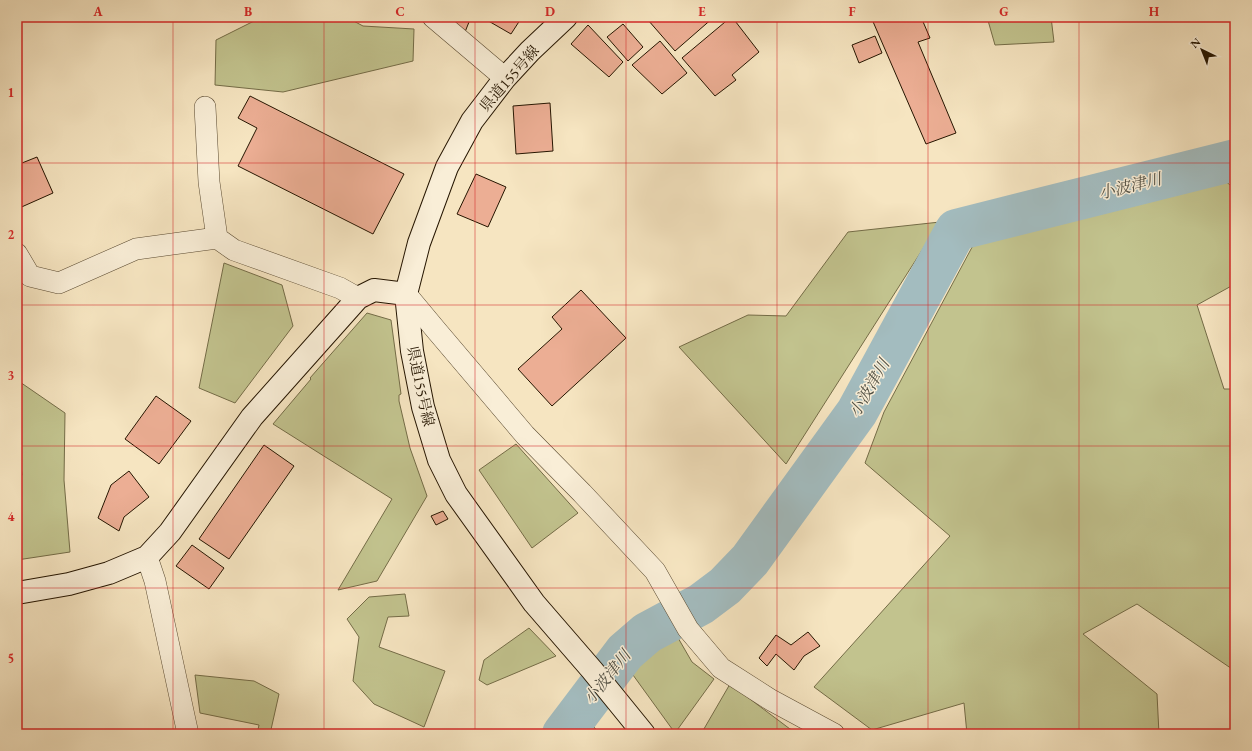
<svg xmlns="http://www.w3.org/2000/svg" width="1252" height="751" font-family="'EB Garamond','Noto Serif JP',serif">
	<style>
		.green { fill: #c2c38e; stroke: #746c47 }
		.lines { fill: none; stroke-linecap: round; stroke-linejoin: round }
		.river { stroke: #a3bcbf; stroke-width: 42 }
		.building { fill: #ecae94; stroke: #251500 }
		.street-casing { stroke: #594930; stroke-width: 22 }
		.secondary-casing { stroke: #251500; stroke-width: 24 }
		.street { stroke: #f9eed7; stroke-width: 21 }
		.secondary { stroke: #f9eed7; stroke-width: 22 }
		.grid { fill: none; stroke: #d62828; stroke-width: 1; stroke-opacity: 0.55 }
		.labels { text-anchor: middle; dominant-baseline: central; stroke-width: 3; stroke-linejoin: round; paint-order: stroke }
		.street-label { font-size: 15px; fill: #251500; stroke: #f9eed7 }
		.water-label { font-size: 16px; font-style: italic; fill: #514f43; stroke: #f9eed7 }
		.neatline { fill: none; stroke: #d62828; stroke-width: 1.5 }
		.grid-label { font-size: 13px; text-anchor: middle; font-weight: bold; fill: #d62828 }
	</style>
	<rect width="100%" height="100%" fill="#f6e5c1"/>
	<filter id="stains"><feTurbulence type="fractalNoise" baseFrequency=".005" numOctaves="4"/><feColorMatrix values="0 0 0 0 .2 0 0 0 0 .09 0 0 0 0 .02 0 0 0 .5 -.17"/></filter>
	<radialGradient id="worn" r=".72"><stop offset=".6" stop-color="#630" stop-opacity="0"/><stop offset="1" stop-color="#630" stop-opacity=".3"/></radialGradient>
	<path class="green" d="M262,17H346L363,26L414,29L413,61L283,92L215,85L216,40Z
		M987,17H1051L1054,42L995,45Z
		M1224,180L1235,189V284L1197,305L1224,389H1235V671L1137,604L1083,634L1157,694L1159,734H967L964,703L872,730L814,687L950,536L865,463L884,412L978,236Z
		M940,222L786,464L679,347L748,315L786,316L848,232Z
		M224,263L282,285L293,326L235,403L199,388Z
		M367,313L391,320L401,394L399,395V401L410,448L427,496L377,581L338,590L392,499L273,424L311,379L310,378Z
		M17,380L65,413L64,480L70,552L17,560V482L22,475L17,430Z
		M516,444L578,513L532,548L479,470Z
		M405,594L409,616L388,617L379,647L445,671L424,727L374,704L353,681L359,637L347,619L369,597Z
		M659,605L692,662L714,679L675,733L612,646Z
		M529,628L556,656L487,685L479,680L484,660Z
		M195,675L254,681L279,694L270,734H257L259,725L200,713Z
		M730,684L790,729L804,734H701Z
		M578,704L599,734H552Z"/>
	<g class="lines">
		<path class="river" d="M563,734L625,652L647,633L701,604L725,586L750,560L857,412L956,230L1235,160"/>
	</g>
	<path class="building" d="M448,17H471L465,32Z
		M486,17H522L511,34L485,19Z
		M651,17H714L675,51L648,20Z
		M731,17H732L759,52L732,75L736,80L715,96L682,58Z
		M871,17H921L930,38L918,42L956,133L926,144Z
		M623,24L643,47L628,61L607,37Z
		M588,25L623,62L609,77L571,44Z
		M875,36L882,53L859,63L852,45Z
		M660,41L687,73L662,94L632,65Z
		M250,96L404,174L373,234L238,166L257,128L238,118Z
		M550,103L553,151L516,154L513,106Z
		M37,157L53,193L17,209V165Z
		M476,174L506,187L488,227L457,214Z
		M581,290L626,338L552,406L518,369L562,329L552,317Z
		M156,396L191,421L159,464L125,439Z
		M264,445L294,466L229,559L199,539Z
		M129,471L149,497L124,517L119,531L98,518L111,485Z
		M443,511L448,519L436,525L431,516Z
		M192,545L224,568L209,589L176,566Z
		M808,632L820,646L804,656L794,670L776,654L767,666L759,658L776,635L791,645Z"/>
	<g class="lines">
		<defs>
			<path id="street" d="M433,17L505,78
				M205,107L209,182L217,238L234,250L340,288L358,298
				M17,254L30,276L59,283L136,249L217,238
				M406,294L436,330L525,435L582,493L655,571L688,629L721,668L771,700L834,734
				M147,557L155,581L188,734"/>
			<path id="secondary" d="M566,17L530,51L505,78L472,121L447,167L419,243L406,294L412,351L423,407L439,460L456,494L534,603L592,670L644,734
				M17,593L69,584L109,573L147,557L170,532L252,417L358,298L374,290L406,294"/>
		</defs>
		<use href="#street" class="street-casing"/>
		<use href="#secondary" class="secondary-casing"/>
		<use href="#street" class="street"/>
		<use href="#secondary" class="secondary"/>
	</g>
	<path class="grid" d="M173,17V734M324,17V734M475,17V734M626,17V734M777,17V734M928,17V734M1079,17V734M17,163H1235M17,305H1235M17,446H1235M17,588H1235"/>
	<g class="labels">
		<g class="street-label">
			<text transform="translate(509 78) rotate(-49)">県道155号線</text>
			<text transform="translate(421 386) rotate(78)">県道155号線</text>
		</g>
		<g class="water-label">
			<text transform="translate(1130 186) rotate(-14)">小波津川</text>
			<text transform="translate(869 388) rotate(-60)">小波津川</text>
			<text transform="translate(607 677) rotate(-51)">小波津川</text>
		</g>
	</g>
	<rect width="1252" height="751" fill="none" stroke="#f6e5c1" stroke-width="44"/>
	<g transform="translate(1202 50) rotate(317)" stroke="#f9eed7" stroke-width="3" paint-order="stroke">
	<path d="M0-3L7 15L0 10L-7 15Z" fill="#251500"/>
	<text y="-6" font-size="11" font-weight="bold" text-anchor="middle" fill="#251500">N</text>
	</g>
	<rect x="22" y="22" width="1208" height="707" class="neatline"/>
	<g class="grid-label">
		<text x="98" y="16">A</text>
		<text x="248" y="16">B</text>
		<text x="400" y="16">C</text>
		<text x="550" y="16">D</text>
		<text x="702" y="16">E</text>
		<text x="852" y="16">F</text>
		<text x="1004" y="16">G</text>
		<text x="1154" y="16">H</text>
		<text x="11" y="97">1</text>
		<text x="11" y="239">2</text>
		<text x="11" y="380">3</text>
		<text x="11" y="521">4</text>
		<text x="11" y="663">5</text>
	</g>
	<rect width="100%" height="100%" filter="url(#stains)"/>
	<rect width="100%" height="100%" fill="url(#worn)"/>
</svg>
